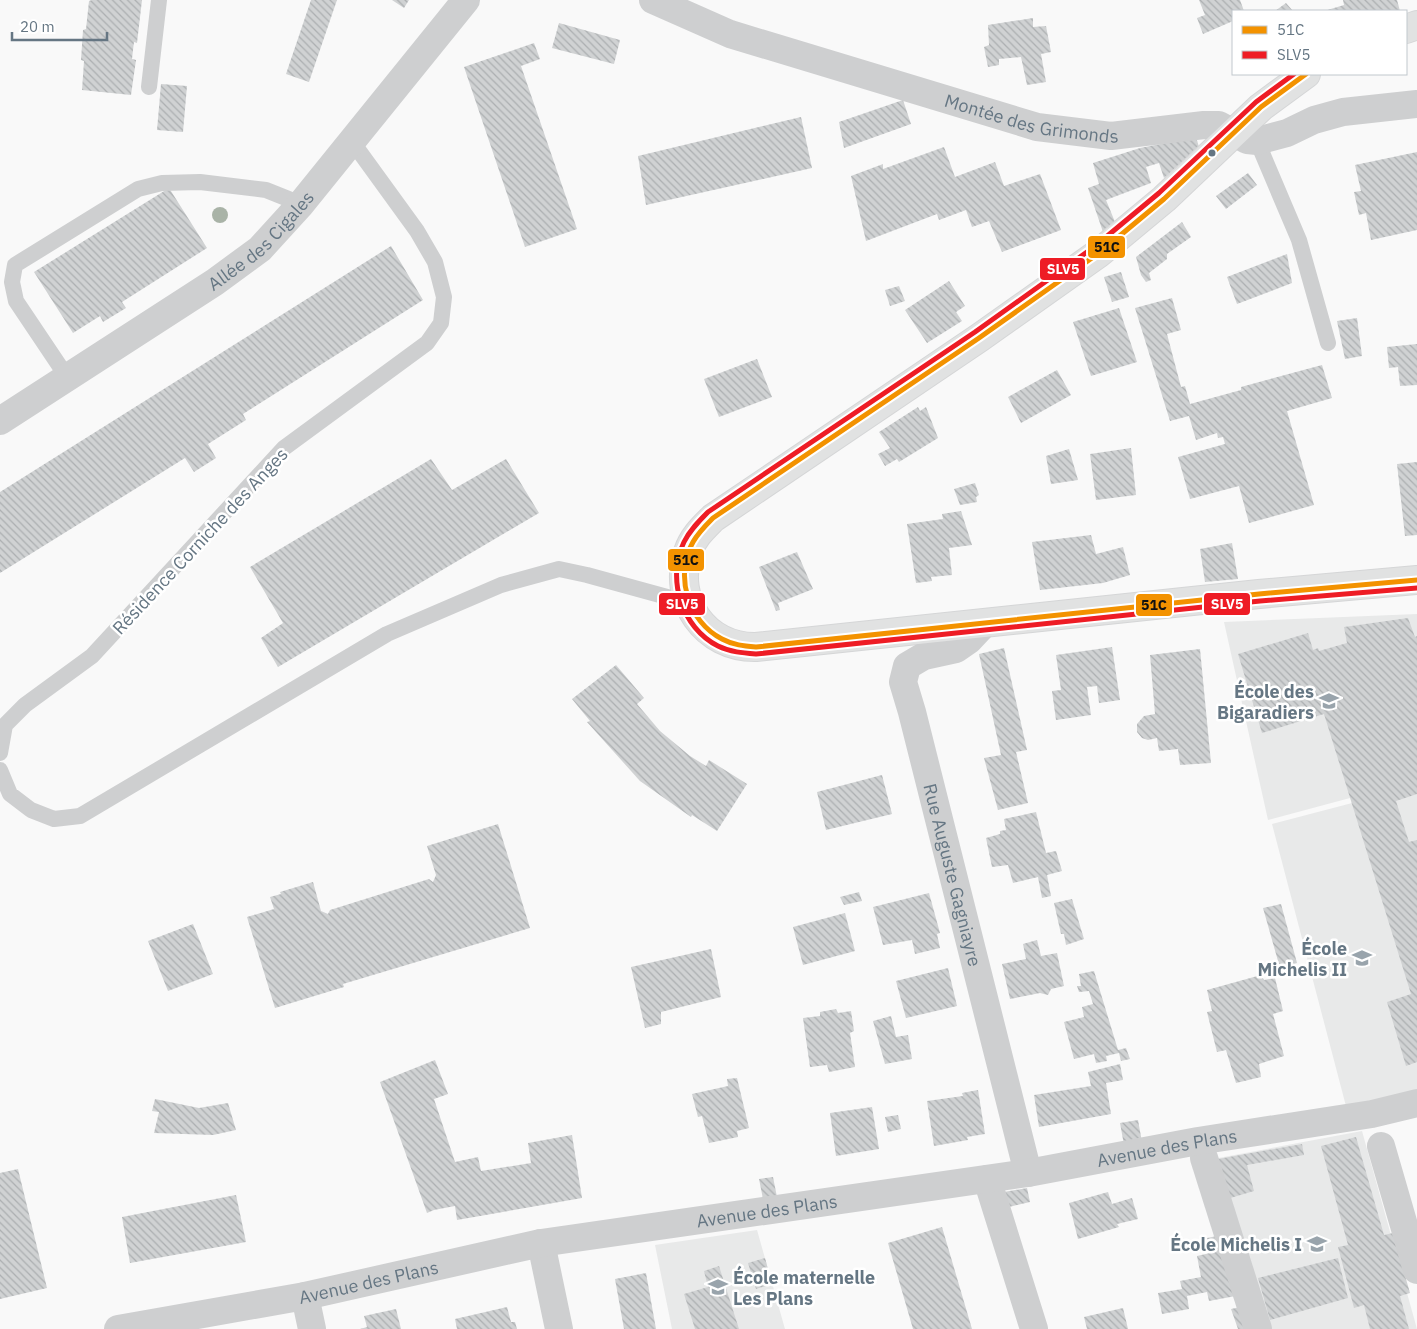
<svg xmlns="http://www.w3.org/2000/svg" width="1417" height="1329" font-family="'IBM Plex Sans',sans-serif">
	<style>
		.built { fill: #e8e9e9 }
		.building { fill: url(#building-back-hatch) }
		.lines { fill: none; stroke-linecap: round; stroke-linejoin: round }
		.secondary-casing { stroke: #d5d6d7; stroke-width: 30 }
		.service { stroke: #cecfd0; stroke-width: 16 }
		.minor { stroke: #cecfd0; stroke-width: 28 }
		.secondary { stroke: #e1e2e2; stroke-width: 28 }
		.bus-1-casing { stroke: #fff; stroke-width: 9 }
		.bus-2-casing { stroke: #fff; stroke-width: 9 }
		.bus-1 { stroke: #f39200; stroke-width: 5 }
		.bus-2 { stroke: #ee1c25; stroke-width: 5 }
		.tree { fill: #a9b3a7 }
		.bus-dot { fill: #657683; stroke: #fff; stroke-width: 2 }
		.labels { text-anchor: middle; dominant-baseline: central; stroke-width: 5; stroke-linejoin: round; paint-order: stroke }
		.street-label { font-size: 18px; fill: #657683; stroke: #fff }
		.poi-label { font-size: 18px; font-weight: bold; fill: #657683; stroke: #fff; text-anchor: end }
		.line-badge { stroke: #fff; stroke-width: 2 }
		.badge-label { font-size: 14px; text-anchor: middle; font-weight: bold; fill: #fff }
		.pale-badge-label { font-size: 14px; text-anchor: middle; font-weight: bold; fill: #111 }
	</style>
	<defs>
		<pattern id="building-back-hatch" width="6" height="6" patternUnits="userSpaceOnUse" patternTransform="scale(1.25)"><rect width="6" height="6" fill="#d0d2d3"/><path d="M-1 5l2 2M0 0l6 6M5-1l2 2" fill="none" stroke="#acafb1"/></pattern>
	</defs>
	<rect width="100%" height="100%" fill="#f9f9f9"/>
	<path class="built" d="M1417,614V780L1268,820L1224,622Z
		M1417,786V1093L1347,1110L1272,824Z
		M1362,1131L1417,1329H1269L1213,1159Z
		M757,1230L785,1329H672L655,1245Z"/>
	<path class="building" d="M92,0H142L137,43L134,42L133,50L132,59L136,60L131,95L82,90L84,61L81,60L83,30L86,29L89,1Z
		M311,0H337L309,82L286,74Z
		M392,0H409L404,8Z
		M1199,0H1240L1244,11H1233V21L1203,34L1197,18L1205,15Z
		M1343,0H1397L1400,11H1324L1344,5Z
		M1286,3L1293,11H1275Z
		M1033,18V27L1046,26L1051,52L1041,54L1046,82L1027,85L1021,57L999,59V65L988,67L984,47L989,45L988,25Z
		M559,23L620,40L614,64L552,48Z
		M534,43L540,59L521,66L577,229L525,247L464,67Z
		M161,84L187,86L183,132L157,130Z
		M903,100L911,124L844,148L839,122Z
		M801,117L812,168L646,205L638,156Z
		M1196,137L1199,147L1164,178L1159,163L1146,167L1151,183L1106,200L1115,222L1103,232L1088,188L1099,184L1093,163L1140,148Z
		M944,147L955,177L995,162L1004,186L1040,174L1061,230L1002,252L989,221L972,227L966,210L939,220L937,214L866,241L851,176L883,164V169Z
		M1417,152V230L1371,240L1366,213L1359,215L1354,192L1361,191L1355,165Z
		M1248,173L1257,185L1226,209L1216,196Z
		M169,188L207,248L122,302L126,308L103,322L100,316L73,333L34,272Z
		M1182,222L1191,237L1167,254V259L1149,273L1151,280L1146,282L1141,275L1136,257Z
		M391,246L423,300L243,414L246,420L208,444L216,458L194,472L185,458L0,573V492Z
		M1287,254L1292,283L1237,304L1227,277Z
		M1121,272L1129,297L1112,302L1104,277Z
		M949,281L965,306L956,312L962,321L927,343L905,310Z
		M899,286L905,301L890,306L885,290Z
		M1172,298L1181,330L1167,334L1181,387L1185,386L1190,404L1241,390V387L1322,365L1332,398L1287,411L1314,505L1249,523L1239,486L1190,499L1178,457L1225,444L1223,437L1218,438L1217,433L1196,440L1189,416L1170,421L1135,308Z
		M1119,308L1137,362L1091,376L1073,322Z
		M1357,318L1362,356L1345,359L1337,321Z
		M1417,344V385L1400,386L1398,367L1389,368L1387,347Z
		M757,359L772,397L719,417L704,379Z
		M1057,370L1071,395L1021,423L1008,397Z
		M918,407L920,411L926,407L938,438L899,462L897,459L885,466L878,454L890,448L879,432Z
		M1131,448L1136,495L1096,500L1090,454Z
		M1069,449L1078,480L1051,484L1046,456Z
		M431,459L452,490L506,459L539,513L278,667L261,638L283,623L250,567Z
		M1417,462V535L1405,536L1397,464Z
		M975,483L979,495L976,497L977,502L960,505L954,489Z
		M961,511L972,545L949,548L952,575L931,577L932,581L916,583L907,524L943,519L942,514Z
		M1091,535L1096,554L1123,547L1130,575L1103,583L1040,590L1032,542Z
		M1232,543L1238,579L1205,582L1200,549Z
		M797,552L813,589L778,603L780,610L776,611L759,567Z
		M1408,618L1415,637L1417,636V794L1396,801L1409,842L1417,840V1062L1406,1066L1387,1002L1411,994L1324,714L1262,733L1238,654L1308,633L1313,650L1318,648L1319,651L1347,643L1344,627Z
		M1112,647L1120,700L1099,703L1097,686L1087,687L1091,715L1056,720L1052,691L1061,690L1056,655Z
		M1004,648L1027,750L1016,752L1028,803L998,810L984,758L1001,755L979,654Z
		M1200,649L1211,763L1180,765L1178,749L1159,751L1157,738L1148,740L1142,738L1137,732V724L1144,716L1155,714L1150,655Z
		M616,665L644,698L637,704L660,731L690,756L706,766L709,760L747,784L717,831L692,815L691,817L640,781L587,722L590,721L572,699Z
		M882,775L892,814L826,830L817,792Z
		M1036,812L1046,853L1056,851L1062,871L1047,875L1051,896L1042,898L1038,877L1013,883L1008,865L992,867L986,838L1000,834V831L1006,830L1004,819Z
		M498,824L530,928L343,984L344,987L275,1008L247,917L274,909L270,897L281,894L280,892L313,882L321,911L328,914L330,910L429,879L433,882L436,875L427,846Z
		M859,892L862,901L844,905L840,897Z
		M929,893L940,933L937,934L940,948L915,954L912,940L883,945L873,907Z
		M1072,899L1084,939L1066,945L1064,934H1061L1054,903Z
		M1281,904L1297,963L1280,968L1263,908Z
		M845,913L855,951L803,965L793,927Z
		M193,924L213,974L168,991L148,941Z
		M1037,940L1041,956L1057,953L1064,986L1051,989L1048,995L1040,993L1010,999L1002,964L1026,959L1023,944Z
		M711,949L721,997L661,1012V1024L645,1028L631,967Z
		M948,968L957,1006L906,1018L896,981Z
		M1094,971L1118,1050L1126,1048L1130,1059L1121,1061L1119,1053L1106,1056L1107,1061L1096,1063L1094,1054L1074,1059L1064,1022L1084,1017L1082,1007L1093,1004L1089,991L1079,992L1077,986H1081L1079,974Z
		M1261,975L1264,980L1275,978L1283,1011L1273,1014L1284,1056L1259,1064L1261,1077L1236,1083L1226,1050L1217,1052L1207,1012L1212,1011L1207,990Z
		M836,1009L838,1013L851,1011L854,1031L850,1033L855,1067L829,1072L827,1065L810,1067L803,1018L820,1016V1012Z
		M891,1016L896,1037L908,1035L912,1059L885,1064L873,1021Z
		M435,1060L448,1094L434,1099L455,1162L478,1157L481,1171L531,1163L528,1143L572,1135L582,1198L457,1220L455,1206L434,1210L427,1213L380,1082Z
		M1120,1064L1123,1080L1106,1083L1111,1114L1039,1127L1034,1095L1091,1086L1088,1072Z
		M737,1078L749,1128L737,1131L738,1137L709,1143L702,1116L698,1117L692,1094L728,1086L727,1079Z
		M978,1090L985,1134L967,1137L968,1140L934,1146L927,1101L963,1096L962,1093Z
		M155,1099L199,1108L228,1103L236,1130L213,1135L154,1133L159,1112L152,1111Z
		M872,1107L879,1149L836,1156L830,1113Z
		M898,1115L901,1129L888,1132L885,1117Z
		M1138,1120L1142,1142L1124,1145L1120,1123Z
		M1356,1137L1384,1235L1393,1233L1410,1293L1400,1296L1409,1329H1370L1364,1305L1354,1308L1338,1247L1348,1245L1321,1146Z
		M1302,1144L1304,1155L1247,1165L1254,1191L1227,1199L1218,1159Z
		M18,1169L47,1288L0,1299V1173Z
		M773,1177L778,1202L764,1204L759,1179Z
		M1027,1188L1030,1202L1009,1207L1004,1192Z
		M1108,1192L1112,1204L1132,1198L1138,1219L1117,1224L1119,1227L1078,1239L1069,1203Z
		M236,1195L246,1242L130,1263L122,1217Z
		M942,1227L972,1329H913L888,1243Z
		M1222,1235L1241,1295L1209,1301L1207,1292L1187,1296L1189,1309L1162,1314L1158,1293L1182,1289L1180,1281L1201,1277L1197,1256L1210,1253L1207,1238Z
		M765,1258L772,1284L756,1289L748,1263Z
		M1338,1258L1348,1298L1270,1320L1258,1278Z
		M719,1266L739,1329H695L684,1294L708,1287L704,1271Z
		M646,1273L656,1329H624L615,1279Z
		M1245,1306L1252,1329H1238L1231,1309Z
		M507,1307L511,1322H515L517,1329H457L455,1319Z
		M1123,1308L1128,1329H1087L1084,1317Z
		M396,1309L401,1329H360L367,1327L364,1316Z"/>
	<g class="lines">
		<defs>
			<path id="secondary" d="M1406,29L1417,25
				M1306,74L1261,107L1164,199L1099,253L979,338L713,518C703,528 693,537 688,552C672,600 705,648 756,647L1259,594L1417,580"/>
		</defs>
		<use href="#secondary" class="secondary-casing"/>
		<path class="service" d="M149,87L159,0
			M1257,141L1299,240L1328,343
			M67,377L16,301L12,282L15,265L138,189L162,183L200,182L266,190L301,204
			M0,753L5,725L25,705L92,656L284,448L427,343L441,323L444,297L435,262L417,231L351,140
			M0,770L10,794L31,810L54,819L80,816L387,634L501,585L559,569L587,575L689,603"/>
		<g class="minor">
			<path id="s1" d="M653,0L730,34L1037,127L1111,136L1204,125H1219L1247,140L1257,141L1287,133L1314,120L1343,112L1417,104"/>
			<path id="s2" d="M0,421L215,282L260,249L301,204L466,0"/>
			<path id="s3" d="M984,624L969,640L956,649L924,656L907,666L903,682L912,712L1028,1173"/>
			<path d="M1381,1146L1417,1270"/>
			<path d="M1204,1158L1258,1329"/>
			<path d="M987,1179L1034,1329"/>
			<path d="M541,1243L559,1329"/>
			<path d="M305,1296L312,1329"/>
			<path id="s4" d="M118,1329L305,1296L541,1243L1028,1173L1198,1141L1372,1114L1417,1103"/>
		</g>
		<use href="#secondary" class="secondary"/>
		<defs>
			<path id="bus-1" d="M1306,74L1261,107L1164,199L1099,253L979,338L713,518C706,525 698,533 693,542C674,575 688,622 722,639C733,645 744,646 756,647L1259,594L1417,580"/>
			<path id="bus-2" d="M1294,74L1256,102L1159,193L1094,247L975,332L708,512C699,521 690,530 684,542C666,579 682,628 718,646C730,652 743,653 756,654L1260,601L1417,588"/>
		</defs>
		<use href="#bus-1" class="bus-1-casing"/>
		<use href="#bus-2" class="bus-2-casing"/>
		<use href="#bus-1" class="bus-1"/>
		<use href="#bus-2" class="bus-2"/>
	</g>
	<circle class="tree" cx="220" cy="215" r="8"/>
	<defs>
		<symbol id="school-bare" viewBox="-9 -9 18 18"><path d="M0-5L7-2L0 1L-7-2ZM-4 1L0 2.5L4 1V4Q0 6-4 4Z" fill="#99a4ac" stroke="#fff" stroke-width="2.5" paint-order="stroke"/></symbol>
	</defs>
	<g fill-rule="evenodd">
		<use href="#school-bare" x="1315" y="687" width="28" height="28"/>
		<use href="#school-bare" x="1348" y="944" width="28" height="28"/>
		<use href="#school-bare" x="1303" y="1230" width="28" height="28"/>
		<use href="#school-bare" x="704" y="1273" width="28" height="28"/>
	</g>
	<circle class="bus-dot" cx="1212" cy="153" r="4.5"/>
	<g class="labels">
		<g class="street-label">
			<text stroke="none"><textPath href="#s1" startOffset="398">Montée des Grimonds</textPath></text>
			<text stroke="none"><textPath href="#s2" startOffset="318">Allée des Cigales</textPath></text>
			<text transform="translate(200 541) rotate(-47)">Résidence Corniche des Anges</text>
			<text stroke="none"><textPath href="#s3" startOffset="306">Rue Auguste Gagniayre</textPath></text>
			<text stroke="none"><textPath href="#s4" startOffset="1065">Avenue des Plans</textPath></text>
			<text stroke="none"><textPath href="#s4" startOffset="660">Avenue des Plans</textPath></text>
			<text stroke="none"><textPath href="#s4" startOffset="255">Avenue des Plans</textPath></text>
		</g>
		<g class="poi-label">
			<text x="1314" y="691">École des<tspan x="1314" dy="21">Bigaradiers</tspan></text>
			<text x="1347" y="948">École<tspan x="1347" dy="21">Michelis II</tspan></text>
			<text x="1302" y="1244">École Michelis I</text>
			<text x="733" y="1277" text-anchor="start">École maternelle<tspan x="733" dy="21">Les Plans</tspan></text>
		</g>
	</g>
	<g class="line-badge">
		<rect x="1087" y="235" width="39" height="24" rx="5" fill="#f39200"/>
		<rect x="1039" y="257" width="47" height="24" rx="5" fill="#ee1c25"/>
		<rect x="667" y="548" width="38" height="24" rx="5" fill="#f39200"/>
		<rect x="658" y="592" width="48" height="24" rx="5" fill="#ee1c25"/>
		<rect x="1203" y="592" width="48" height="24" rx="5" fill="#ee1c25"/>
		<rect x="1135" y="593" width="38" height="24" rx="5" fill="#f39200"/>
	</g>
	<g class="badge-label">
		<text x="1063" y="274">SLV5</text>
		<text x="682" y="609">SLV5</text>
		<text x="1227" y="609">SLV5</text>
	</g>
	<g class="pale-badge-label">
		<text x="1107" y="252">51C</text>
		<text x="686" y="565">51C</text>
		<text x="1154" y="610">51C</text>
	</g>
	<rect x="1232" y="10" width="175" height="65" fill="#ffffff" stroke="#c1c8cd"/>
	<rect x="1242" y="26" width="25" height="8" fill="#f39200" stroke="#c1c8cd"/>
	<text x="1277" y="35" font-size="15" fill="#657683">51C</text>
	<rect x="1242" y="51" width="25" height="8" fill="#ee1c25" stroke="#c1c8cd"/>
	<text x="1277" y="60" font-size="15" fill="#657683">SLV5</text>
	<path d="M12 32v8h95v-8" fill="none" stroke="#657683" stroke-width="2.5"/>
	<text x="20" y="32" font-size="15" fill="#657683" stroke="#ffffff" stroke-width="4" paint-order="stroke">20 m</text>
</svg>
